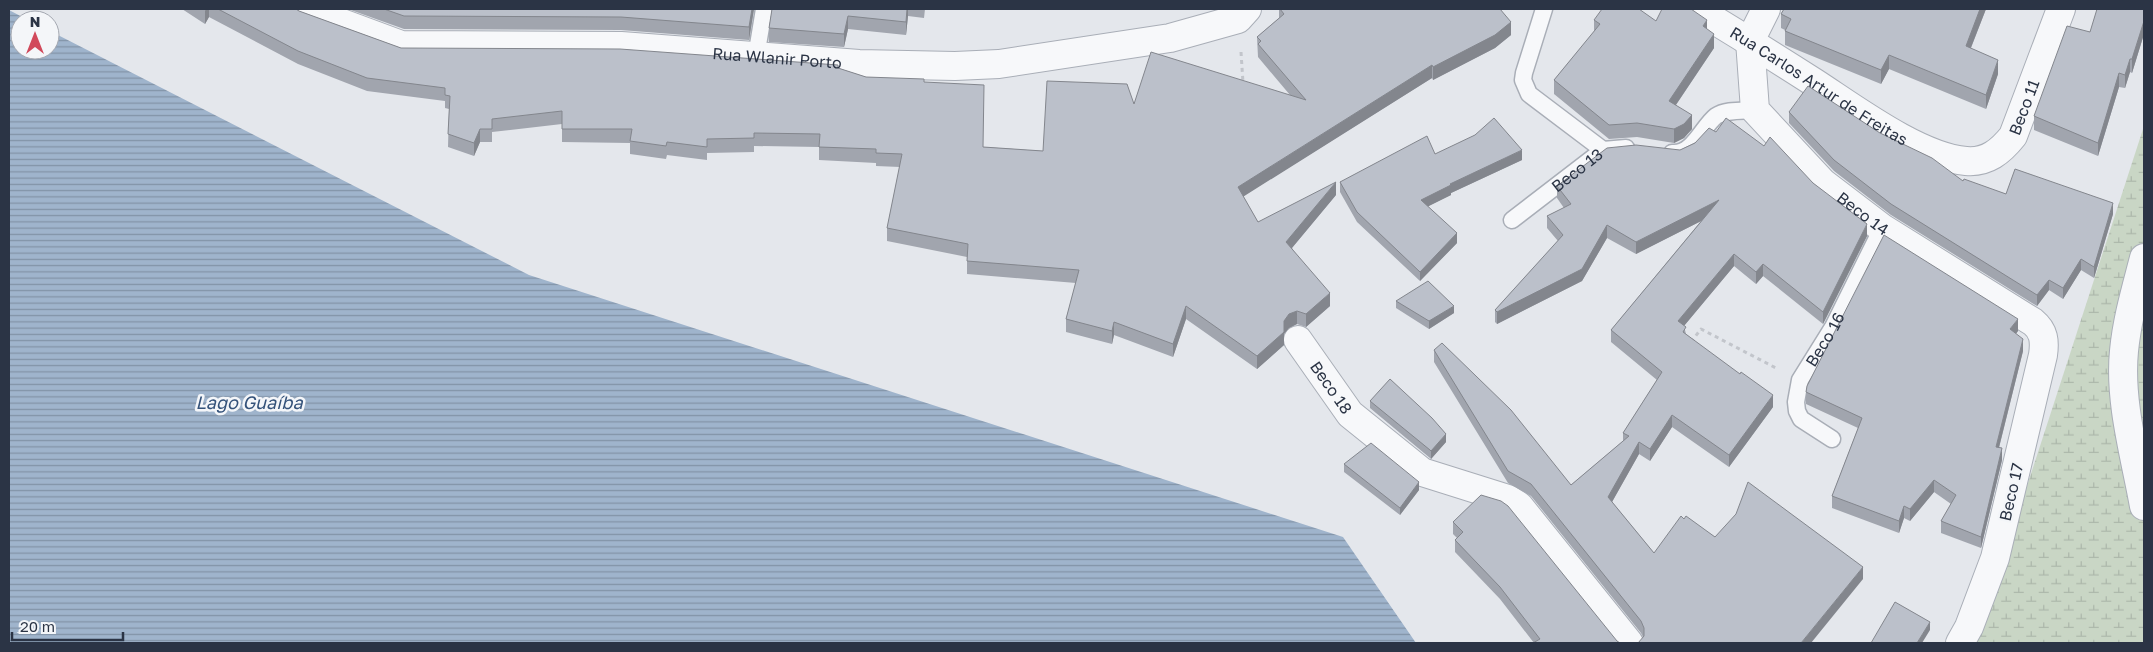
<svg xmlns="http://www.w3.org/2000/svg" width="2153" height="652" font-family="'Golos Text',sans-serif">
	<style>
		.wetland { fill: url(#wetland-marsh) }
		.water { fill: url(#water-rules) }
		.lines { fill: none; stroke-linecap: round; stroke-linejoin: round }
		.service-casing { stroke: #a9aeb7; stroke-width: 19 }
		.minor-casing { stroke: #a9aeb7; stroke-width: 30 }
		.path { stroke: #c2c5cb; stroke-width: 3; stroke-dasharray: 4 4; stroke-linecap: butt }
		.service { stroke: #f7f8fa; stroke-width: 16 }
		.minor { stroke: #f7f8fa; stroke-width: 28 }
		.wall { fill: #a1a5ae }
		.shaded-wall { fill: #83868d }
		.building { fill: #bbc0ca; stroke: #83868d }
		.labels { text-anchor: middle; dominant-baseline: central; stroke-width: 5; stroke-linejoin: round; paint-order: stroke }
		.street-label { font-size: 16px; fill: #2b3445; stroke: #f4f6f9 }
		.water-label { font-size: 18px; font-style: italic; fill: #34527a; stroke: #f4f6f9 }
	</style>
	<defs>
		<pattern id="wetland-marsh" width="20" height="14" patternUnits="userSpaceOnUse" patternTransform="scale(1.25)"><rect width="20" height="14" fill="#c9d6c5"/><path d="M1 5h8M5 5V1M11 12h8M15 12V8" fill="none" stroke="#adb8ab"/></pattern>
		<pattern id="water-rules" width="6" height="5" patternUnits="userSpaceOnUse" patternTransform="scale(1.25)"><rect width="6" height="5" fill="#9fb4cc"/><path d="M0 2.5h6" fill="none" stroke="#8293a7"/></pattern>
	</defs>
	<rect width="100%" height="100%" fill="#e4e7ec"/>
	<path class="wetland" d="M2144,126V643H1976Z"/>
	<path class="water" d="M9,10L28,20H20V50H50V31L529,275L1343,537L1416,643H9Z"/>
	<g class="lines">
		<defs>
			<g id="service">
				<path d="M1544,9L1524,73L1523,80L1529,94L1603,150"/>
				<path d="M756,57L764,9"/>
				<path d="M1672,153C1693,155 1702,127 1716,116C1726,109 1743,111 1755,110"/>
				<path id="s1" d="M1512,220L1603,150L1626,148"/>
				<path id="s2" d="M1832,439L1801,419L1797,411L1796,402L1800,380L1833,327L1882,228"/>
			</g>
			<g id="minor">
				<path id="s3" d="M304,9L401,45L621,46L859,64L955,66L999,64L1170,38L1238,19L1247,9"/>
				<path id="s4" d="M1696,9C1736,33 1776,58 1815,83C1855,109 1919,157 1966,161C1987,163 2001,151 2013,136L2061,9"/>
				<path id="s5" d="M1766,9L1750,41L1755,110L1823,183L1882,228L2033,322C2044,331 2045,341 2043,355L1995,558L1969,627L1960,643"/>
				<path d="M2144,258C2136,289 2127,319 2124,351C2119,402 2135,456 2144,506"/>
				<path id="s6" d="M1298,340L1350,414L1422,472L1508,499L1519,506L1629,643"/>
			</g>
		</defs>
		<use href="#service" class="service-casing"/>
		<use href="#minor" class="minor-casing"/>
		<path class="path" d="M1241,52L1243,83
			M1691,342L1701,329L1776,368"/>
		<use href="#service" class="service"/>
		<use href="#minor" class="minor"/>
	</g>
	<path class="wall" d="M182,9H296L299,11L401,48L838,68L866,77L924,82L983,147L1043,151L1134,104L1290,95L1258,57L1257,37L1279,18V9H1500L1511,35L1495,48L1433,80L1432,78L1243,196L1258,222L1336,195L1292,248L1330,306L1306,327L1297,324L1289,328L1284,334V345L1257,369L1186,319L1173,357L1114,335L1112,344L1066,332V319L1076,283L967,274V257L887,241V228L900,167L876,166V163L819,160V147L754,146V152L707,153V160L667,155L666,159L630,154V143L562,142V124L492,132V142H480L474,156L448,147L449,109L445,108V101L367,91L298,64L209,17L205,24Z
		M348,9H754L749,40L621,30L404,29Z
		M772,9H925L924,18L908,16L906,35L848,29L844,47L769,42V28Z
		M1784,9H1986L1971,48L1998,74L1986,109L1889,69L1881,84L1785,45V30L1781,28V14Z
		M2144,9V34L2132,73L2130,72L2125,88L2119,87L2098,156L2034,130V116L2090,32Z
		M1594,20L1656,21L1707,29L1714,48L1676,105L1692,129L1684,138L1674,143L1637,137L1609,139L1554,94V80L1594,32Z
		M1789,112L1880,133L1963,181L2006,194L2113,214L2094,278L2081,270L2063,299L2049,290L2037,306L1891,215L1834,171L1789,123Z
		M1716,132L1813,183L1867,236L1823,324L1763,276L1756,284L1734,266L1684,326L1686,334L1773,407L1729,467L1672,427L1650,461L1639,454L1612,502L1654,553L1684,519L1715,537L1863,579L1643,637L1641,633L1531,496L1508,483L1434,362V350L1571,485L1623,441V433L1657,380L1611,342V330L1701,221L1636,254L1607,238L1582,281L1497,324L1495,322V310L1558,241L1547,228V216L1564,208L1557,198V186L1680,150Z
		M1435,154L1522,160L1451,193V195L1428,206L1457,243L1420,281L1357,222L1340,192V182Z
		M1396,301L1454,313L1429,329L1396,308Z
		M2018,331L2016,334L2023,351L1999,448L2002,460L1981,548L1941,533V521L1951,504L1934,492L1910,521L1904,518L1899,533L1832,508V496L1858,428L1806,404V392Z
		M1370,401L1446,442L1431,459L1430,458L1370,408Z
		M1344,464L1419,490L1400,515L1344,472Z
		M1453,522L1617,641L1534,643L1500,599L1455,552V540L1457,538L1453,534Z"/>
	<path class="shaded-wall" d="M206,9H209V17L205,24V11Z
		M752,9H754L749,40V27Z
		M907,9H908V16L906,35V22Z
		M1980,9H1986L1966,60V46Z
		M848,16V29L844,47V34Z
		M1707,20V34L1703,26Z
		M2144,21V34L2132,73V59Z
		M1511,22V35L1495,48L1433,80V67Z
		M1714,34V48L1669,115V101Z
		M1889,55V69L1881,84V70Z
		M2130,59V72L2125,88V75Z
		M1998,60V74L1986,109V95Z
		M1432,65V78L1238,200V187Z
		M2119,73V87L2098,156V143Z
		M1692,115V129L1684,138L1674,143V129Z
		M480,129V142L474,156V143Z
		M1522,150V160L1451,193V195L1421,210V200L1450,184Z
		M1336,182V195L1286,255V242Z
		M1719,200V212L1636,254V242Z
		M2113,203V214L2094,278V267Z
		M1867,224V236L1823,324V312Z
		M1607,225V238L1582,281L1497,324V312Z
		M1457,233V243L1420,281V272Z
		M1734,254V266L1678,333V321Z
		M2081,259V270L2063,299V288Z
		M1763,264V276L1756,284V272Z
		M2049,280V290L2037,306V295Z
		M1330,293V306L1306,327V314Z
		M1186,306V319L1173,357V344Z
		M1454,306V313L1429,329V321Z
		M1297,311V324L1289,328L1284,334V345L1257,369V356L1289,314Z
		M2018,319V331L2010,341V329Z
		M1114,322V335L1112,344V331Z
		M2023,339V351L1996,459V447Z
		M1773,395V407L1729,467V455Z
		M1672,415V427L1650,461V449Z
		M1446,434V442L1431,459V451Z
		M1639,442V454L1608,509V497Z
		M2002,448V460L1981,548V537Z
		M1934,480V492L1910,521V509Z
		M1419,482V490L1400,515V508Z
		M1904,506V518L1899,533V521Z
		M1863,567V579L1811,643H1801Z
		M1930,622V630L1922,643H1917Z"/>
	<path class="building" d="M218,9H296L299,11L401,48L620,49L838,65V68L866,77L924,79V82L984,85L983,147L1043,151L1047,81L1127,84L1134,104L1151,52L1306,100L1258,44L1261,41L1257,37L1284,14L1280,9H1500L1511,22L1495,35L1433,67L1432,65L1238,187L1258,222L1336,182L1286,242L1330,293L1306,314L1297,311L1289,314L1284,321V332L1257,356L1186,306L1173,344L1114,322L1112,331L1066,319L1079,270L967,261L968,244L887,228L902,154L876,153V149L819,147L820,134L754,133V138L707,139V147L667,142L666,146L630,141L632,129H562V111L492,119V129H480L474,143L448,134L450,96L445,95V88L367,78L298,51Z
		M384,9H752L749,27L621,17L404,16Z
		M772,9H907L906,22L848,16L844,34L769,28Z
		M1602,9H1639L1656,21L1662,9H1691L1707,20L1703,26L1714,34L1669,101L1692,115L1684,124L1674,129L1637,123L1609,125L1554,80L1600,24L1594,20Z
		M1784,9H1980L1966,46L1998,60L1986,95L1889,55L1881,70L1785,31L1791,19L1781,14Z
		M2097,9H2144V21L2132,59H2130L2125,75L2119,73L2098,143L2034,116L2067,26L2090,32Z
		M1808,86L1880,133L1932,158L1963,181L1964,179L2006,194L2015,169L2113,203L2094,267L2081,259L2063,288L2049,280L2037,295L1891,204L1834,160L1789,112Z
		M1494,118L1522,150L1450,184L1451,185L1421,200L1457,233L1420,272L1357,212L1340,182L1427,136L1435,154L1475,135Z
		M1726,118L1764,146L1770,137L1813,183L1867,224L1823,312L1763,264L1756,272L1734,254L1678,321L1686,327L1683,332L1740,374L1741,372L1773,395L1729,455L1672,415L1650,449L1639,442L1608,497L1654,553L1681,516L1684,519L1686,516L1715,537L1736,514L1748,482L1863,567L1801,643H1638L1644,636V628L1641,621L1531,484L1508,471L1434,350L1442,343L1511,410L1571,485L1629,436L1623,433L1662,372L1611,330L1719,200L1636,242L1607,225L1582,269L1497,312L1495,310L1563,235L1547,216L1571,204L1557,186L1607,148L1636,145L1680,150L1695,143L1709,128L1716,132Z
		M1884,235L2018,319L2010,329L2023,339L1996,447L2002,448L1981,537L1941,521L1956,495L1934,480L1910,509L1904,506L1899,521L1832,496L1862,418L1806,392L1807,386Z
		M1428,281L1454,306L1429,321L1396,301Z
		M1390,379L1432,418L1446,434L1431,451L1430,450L1370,401Z
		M1371,443L1419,482L1400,508L1344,464Z
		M1481,495L1501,501L1508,506L1617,641L1620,643H1533L1540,639L1500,587L1455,540L1463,532L1453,522Z
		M1895,602L1930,622L1917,643H1871Z"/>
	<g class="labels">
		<g class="street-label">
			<text stroke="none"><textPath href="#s3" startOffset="480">Rua Wlanir Porto</textPath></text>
			<text stroke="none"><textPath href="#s4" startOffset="145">Rua Carlos Artur de Freitas</textPath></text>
			<text stroke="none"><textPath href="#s4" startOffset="398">Beco 11</textPath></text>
			<text stroke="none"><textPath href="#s1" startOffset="82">Beco 13</textPath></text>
			<text stroke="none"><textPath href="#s5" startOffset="255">Beco 14</textPath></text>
			<text stroke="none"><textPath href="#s2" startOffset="125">Beco 16</textPath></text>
			<text stroke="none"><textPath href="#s6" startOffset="58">Beco 18</textPath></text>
			<text transform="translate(2011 492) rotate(-77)">Beco 17</text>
		</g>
		<g class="water-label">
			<text x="249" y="402">Lago Guaíba</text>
		</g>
	</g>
	<rect width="2153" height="652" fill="none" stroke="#2b3445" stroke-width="20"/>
	<g transform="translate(35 35)"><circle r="24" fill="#f4f6f9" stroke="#a4a8b1"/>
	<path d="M0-4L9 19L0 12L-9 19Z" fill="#d1495b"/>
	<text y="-8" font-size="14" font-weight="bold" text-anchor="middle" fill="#2b3445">N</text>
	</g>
	<path d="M12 632v8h111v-8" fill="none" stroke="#2b3445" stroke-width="2.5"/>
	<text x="20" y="632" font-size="15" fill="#2b3445" stroke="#f4f6f9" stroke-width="4" paint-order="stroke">20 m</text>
</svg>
